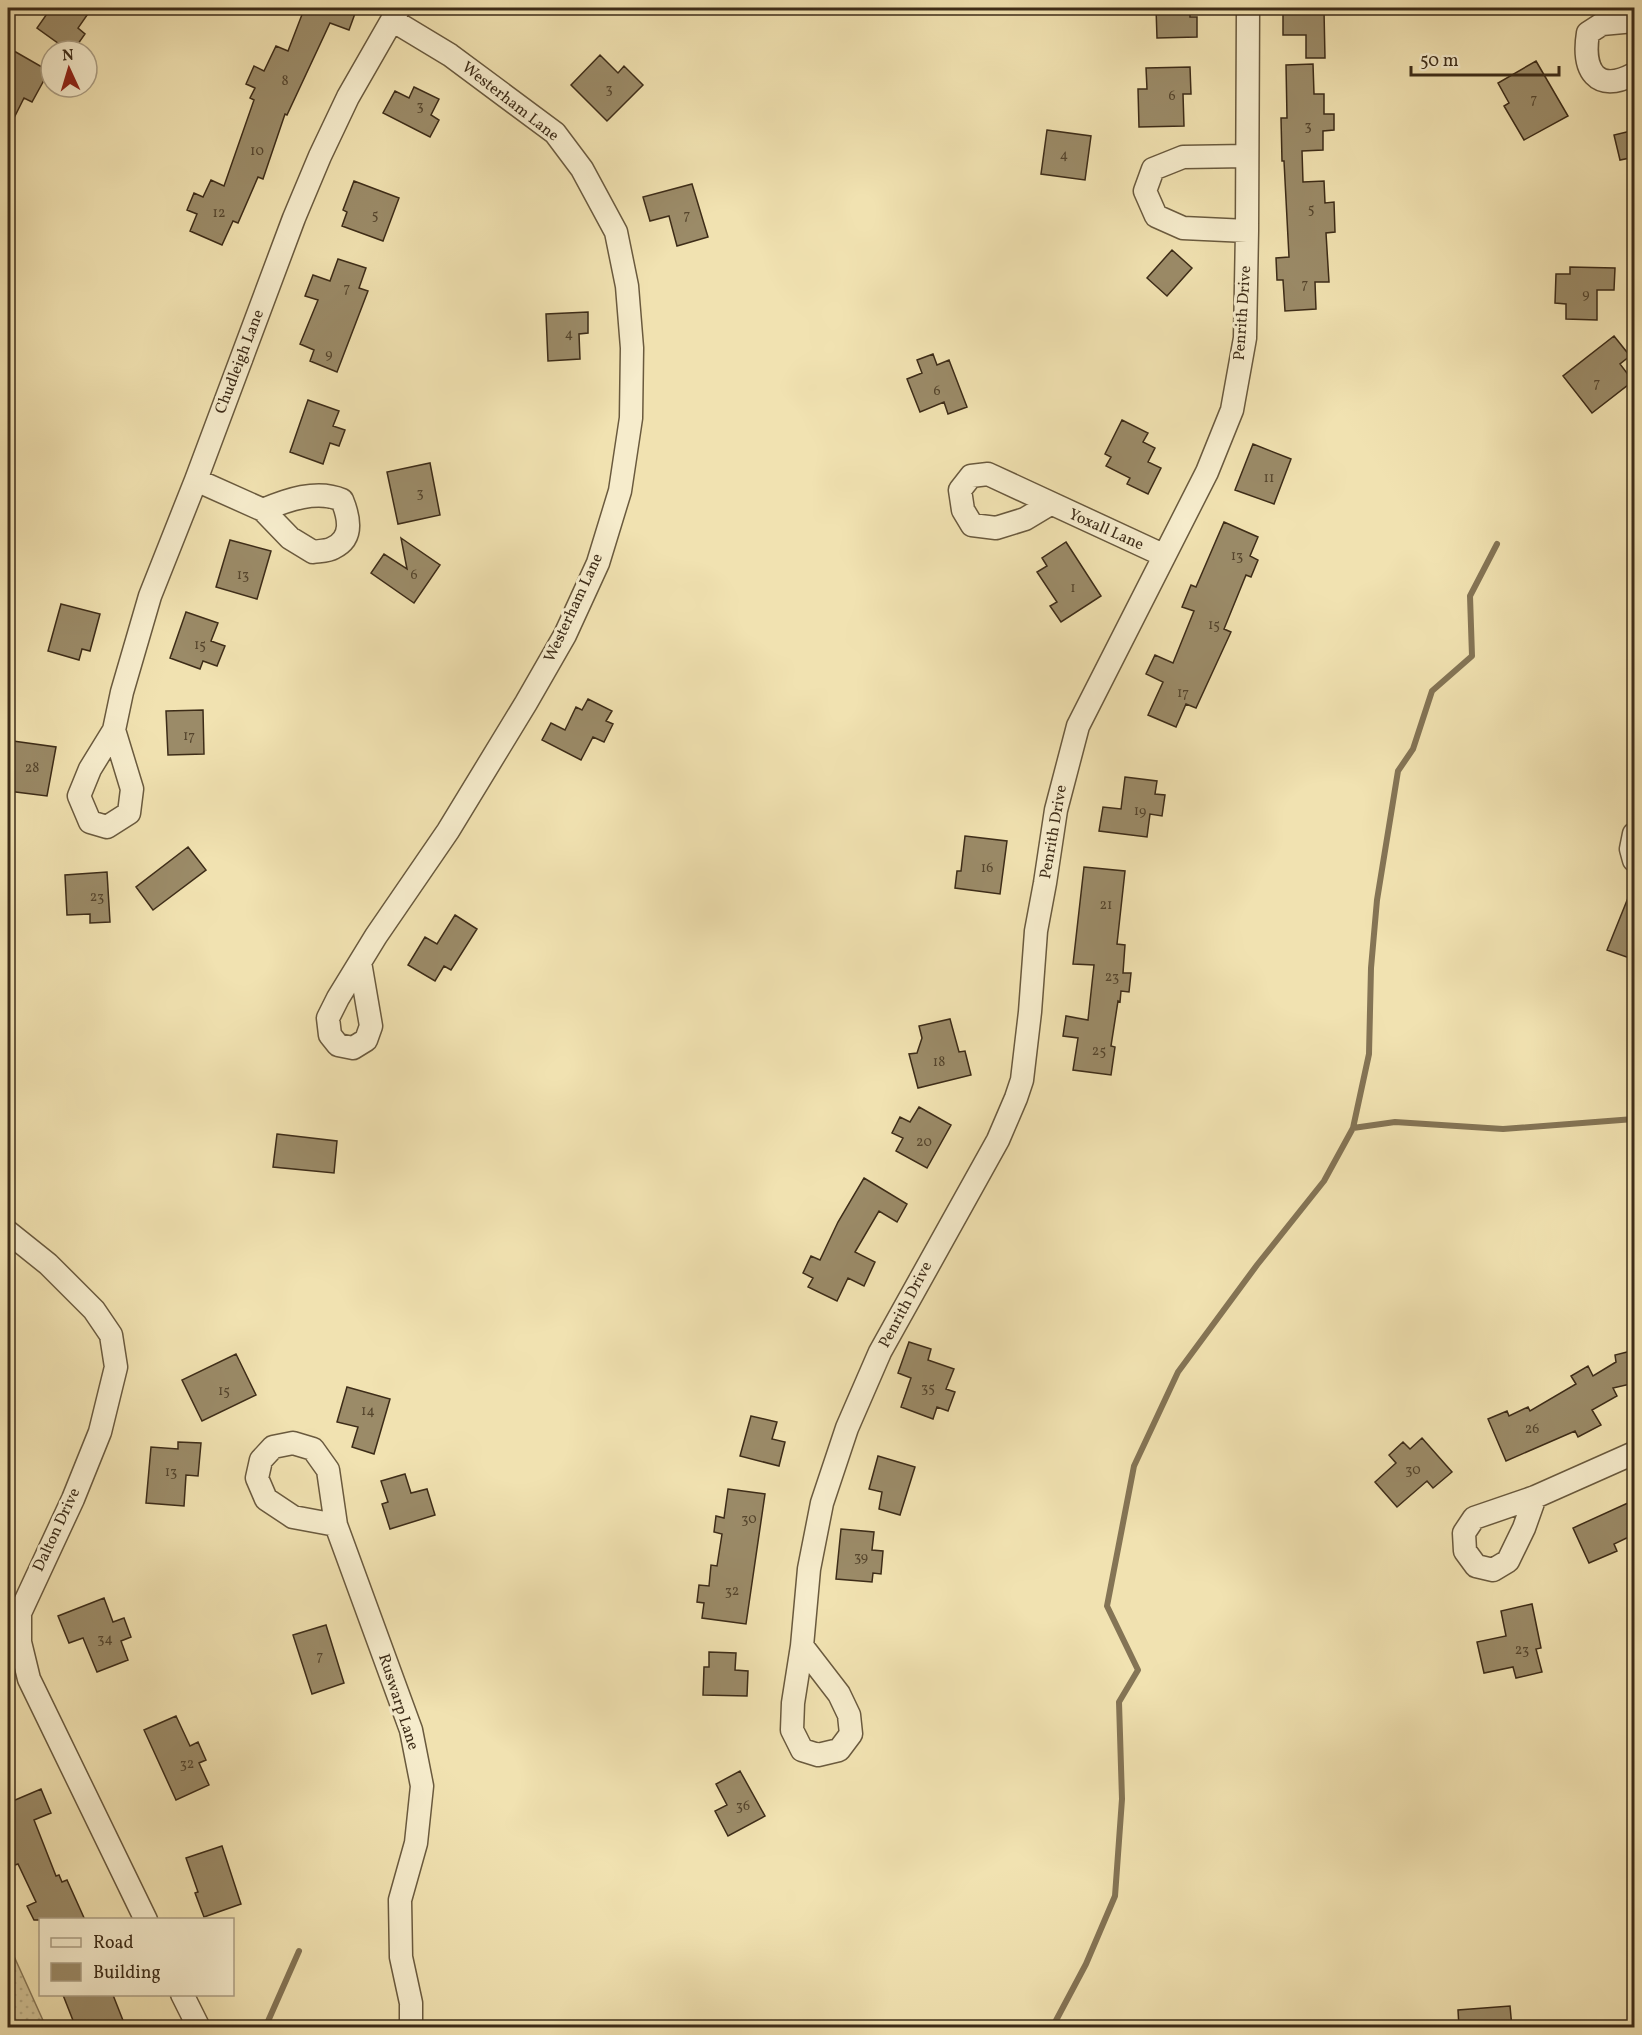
<svg xmlns="http://www.w3.org/2000/svg" width="1642" height="2035" font-family="Vollkorn,serif">
	<style>
		.grass { fill: url(#grass-dots); stroke: #887858; stroke-width: 1.5 }
		.lines { fill: none; stroke-linecap: round; stroke-linejoin: round }
		.stream { stroke: #847455; stroke-width: 6 }
		.building { fill: #9b8b68; stroke: #3d2c18; stroke-width: 1.5 }
		.street-casing { stroke: #6a5a3e; stroke-width: 25 }
		.street { stroke: #f6eccc; stroke-width: 22 }
		.labels { text-anchor: middle; dominant-baseline: central; stroke-width: 6; stroke-linejoin: round; paint-order: stroke }
		.number-label { font-size: 14px; fill: #54442c }
		.street-label { font-size: 16px; fill: #3d2c18; stroke: #f6eccc }
	</style>
	<defs>
		<pattern id="grass-dots" width="8" height="8" patternUnits="userSpaceOnUse" patternTransform="scale(1.5)"><rect width="8" height="8" fill="#d2c397"/><path d="M2 2h.1M6 6h.1" fill="none" stroke="#b5a881" stroke-width="1.8" stroke-linecap="round"/></pattern>
	</defs>
	<rect width="100%" height="100%" fill="#f1e2b1"/>
	<filter id="stains"><feTurbulence type="fractalNoise" baseFrequency=".00333" numOctaves="4"/><feColorMatrix values="0 0 0 0 .2 0 0 0 0 .09 0 0 0 0 .02 0 0 0 .5 -.17"/></filter>
	<radialGradient id="worn" r=".72"><stop offset=".6" stop-color="#630" stop-opacity="0"/><stop offset="1" stop-color="#630" stop-opacity=".3"/></radialGradient>
	<path class="grass" d="M8,1943L46,2027H8Z"/>
	<g class="lines">
		<path class="stream" d="M1353,1128L1395,1122L1503,1129L1634,1119
			M265,2028L299,1951
			M1052,2028L1086,1964L1115,1896L1122,1799L1119,1702L1138,1670L1107,1606L1134,1466L1178,1372L1257,1265L1324,1181L1353,1128L1369,1054L1371,968L1377,900L1398,771L1413,749L1432,691L1472,656L1470,596L1497,544"/>
	</g>
	<path class="building" d="M51,8H92L78,28L85,34L73,51H69L37,28Z
		M294,8H357L349,30L330,23L287,115L285,114L263,179L258,177L238,223L233,221L222,245L190,231L197,214L187,210L194,193L203,197L211,180L224,186L254,100L250,98L255,88L246,84L254,66L264,71L276,46L288,51L303,12Z
		M1156,8H1190V17H1197V37L1157,38Z
		M1283,8H1305V11H1324L1325,58H1306V35H1283Z
		M14,51L49,71L32,102L24,98L8,130V63Z
		M600,55L618,73L624,66L643,85L607,121L571,85Z
		M1536,61L1568,116L1524,140L1504,106L1509,103L1498,83Z
		M1313,64L1314,94H1324V114H1334V130L1323,131V150L1302,151L1303,182L1324,181L1325,203L1334,202L1335,232L1326,233L1329,282H1315L1316,309L1285,311L1283,280H1277L1276,258L1289,257L1284,161H1282L1281,118H1287L1286,65Z
		M1190,67L1191,94H1183L1184,126L1139,127L1138,89H1147L1146,68Z
		M414,87L439,99L431,115L439,120L430,137L383,113L395,91L409,98Z
		M1047,130L1091,136L1085,180L1041,174Z
		M1635,130V157L1620,160L1614,135Z
		M354,181L399,198L383,241L342,226L347,212L343,210Z
		M692,184L708,237L677,246L669,216L650,221L643,197Z
		M1172,250L1192,268L1167,296L1147,278Z
		M338,259L366,268L359,288L368,291L337,372L310,361L314,350L300,344L318,300L305,296L313,275L330,281Z
		M1570,267L1615,268L1614,290H1597V320L1566,319V304L1555,303L1556,274H1570Z
		M588,312V333L579,334L580,359L548,361L546,314Z
		M1614,336L1630,356L1620,364L1633,381L1592,413L1563,376Z
		M933,354L937,365L949,360L967,407L948,414L944,402L920,412L907,379L922,373L917,360Z
		M308,400L339,411L333,426L345,430L339,446L330,443L323,464L290,452Z
		M1122,420L1148,433L1143,442L1155,448L1148,462L1161,468L1148,494L1127,484L1130,478L1106,466L1111,457L1105,454Z
		M1253,444L1291,459L1274,504L1235,490Z
		M430,463L440,515L398,524L387,472Z
		M1224,522L1258,537L1250,556L1258,560L1251,577L1246,575L1224,629L1231,632L1196,708L1186,704L1176,727L1148,715L1163,682L1146,674L1155,655L1173,663L1194,611L1182,607L1191,585L1196,587Z
		M401,538L440,565L414,603L371,573L384,554L407,569Z
		M230,540L271,551L257,599L216,587Z
		M1066,542L1101,596L1061,622L1050,606L1057,602L1037,572L1047,566L1042,558Z
		M61,604L100,614L90,651L82,649L79,660L48,651Z
		M186,612L218,623L211,641L225,646L217,666L203,661L200,669L170,658Z
		M588,699L612,711L606,721L613,724L604,742L593,737L581,760L542,740L551,723L565,730L576,707L582,710Z
		M203,710L204,754L168,755L166,711Z
		M13,741L56,747L47,796L8,791V760L10,761Z
		M1125,777L1157,781L1155,794L1165,795L1162,816L1150,814L1147,837L1099,831L1103,807L1121,809Z
		M965,836L1007,841L1000,894L955,888L957,871H961Z
		M188,847L206,870L153,910L136,887Z
		M1084,867L1125,871L1117,944L1125,945L1123,973H1131L1129,992L1121,991L1120,1002L1118,1001L1111,1046L1115,1047L1111,1075L1073,1070L1078,1038L1063,1036L1066,1016L1088,1020L1094,965L1073,964Z
		M107,872L110,922L90,923V914L67,915L65,875Z
		M1634,883H1635V960L1607,950Z
		M455,915L477,929L451,970L444,966L435,981L408,965L425,937L437,944Z
		M950,1019L959,1052L965,1051L971,1075L918,1088L909,1054L917,1053L922,1038L919,1026Z
		M919,1107L951,1125L927,1168L896,1151L903,1138L892,1133L900,1117L910,1122Z
		M277,1134L337,1141L334,1173L273,1167Z
		M864,1178L907,1204L897,1222L879,1211L855,1252L875,1262L864,1286L848,1278L837,1301L808,1287L813,1278L803,1273L811,1256L820,1260L838,1222Z
		M909,1342L931,1349L928,1360L954,1369L946,1389L955,1392L948,1411L937,1407L933,1419L901,1407L911,1378L898,1373Z
		M1635,1350V1383L1613,1388L1617,1396L1592,1410L1601,1425L1578,1437L1575,1431L1506,1461L1488,1419L1507,1411L1509,1416L1528,1407L1530,1411L1576,1384L1571,1376L1588,1366L1593,1376L1616,1362L1615,1355Z
		M236,1354L256,1395L202,1421L182,1380Z
		M347,1387L390,1399L374,1454L352,1447L358,1427L337,1422Z
		M751,1416L777,1422L772,1439L785,1442L779,1466L740,1456Z
		M1422,1438L1452,1472L1433,1488L1427,1481L1397,1507L1375,1482L1396,1463L1389,1455L1403,1442L1410,1449Z
		M178,1442L201,1443L198,1476L186,1475L184,1506L146,1503L151,1447L178,1449Z
		M878,1456L915,1467L900,1515L879,1509L882,1492L869,1489Z
		M405,1474L411,1493L427,1489L435,1515L390,1529L382,1504L388,1502L381,1481Z
		M728,1489L765,1494L746,1624L702,1618L704,1603L697,1602L699,1585L709,1586L711,1565L717,1566L722,1534L714,1532L716,1516L724,1518Z
		M1630,1502L1635,1511V1534L1614,1544L1617,1551L1589,1563L1573,1528Z
		M841,1529L874,1532L872,1550L883,1551L881,1574L873,1573L872,1582L836,1579Z
		M104,1598L113,1622L124,1618L131,1637L121,1641L128,1660L97,1672L83,1638L69,1643L58,1616Z
		M1532,1604L1541,1648L1536,1649L1542,1672L1516,1678L1513,1667L1484,1673L1477,1642L1506,1636L1501,1611Z
		M326,1625L344,1683L312,1694L293,1635Z
		M709,1652L736,1653L735,1670L748,1671L747,1696L703,1695L704,1667H709Z
		M176,1716L190,1746L198,1742L206,1760L199,1763L209,1785L176,1800L144,1730Z
		M740,1771L765,1816L728,1836L715,1811L727,1805L716,1784Z
		M41,1789L51,1813L34,1820L56,1876L59,1875L62,1882L67,1880L85,1920H34L27,1906L36,1902L18,1864L12,1866L8,1854V1803Z
		M222,1846L241,1904L204,1917L195,1893L198,1892L186,1858Z
		M63,1995H113L126,2028H76Z
		M1510,2006L1512,2028H1459L1458,2010Z"/>
	<g class="lines">
		<defs>
			<path id="street" d="M1634,21L1602,24L1588,33C1582,70 1596,94 1634,74
				M1247,156L1183,157L1153,169L1145,191L1156,216L1183,228L1247,231
				M196,480L263,510L290,538L313,552C319,551 328,551 333,548C354,538 349,517 342,500C317,489 287,500 263,510
				M1050,504L1025,519L996,528L972,525L963,510L960,490L971,476L988,474L1163,555
				M114,730L132,789L129,813L107,827L90,822L79,796L90,769L114,730L122,692L150,596L196,480L294,218L320,156L348,97L399,8
				M1634,834L1631,849L1634,860
				M360,962L371,1026L366,1040L353,1048L338,1045L330,1035L328,1018L338,998L376,936L448,831L526,703L565,635L598,563L620,491L631,418L632,348L627,286L616,232L582,169L555,133L450,55L392,20
				M8,1232L48,1264L94,1310L111,1335L116,1367L100,1432L73,1499L20,1613V1642L29,1679L146,1920
				M1535,1497L1524,1528L1508,1561L1493,1570L1476,1566L1465,1551L1464,1533L1474,1518L1535,1497L1634,1453
				M336,1525L293,1517L266,1499L257,1478L261,1460L273,1447L293,1443L313,1449L328,1470L336,1525L411,1730L422,1786L416,1843L400,1900L401,1957L411,2003V2028
				M802,1646L839,1694L849,1715L851,1734L839,1750L818,1755L802,1750L792,1730L793,1703L802,1646L809,1569L822,1503L847,1428L880,1352L998,1140L1016,1098L1022,1080L1030,1012L1036,931L1045,883L1056,810L1078,726L1207,472L1232,410L1245,338L1247,231L1248,8
				M182,1994L199,2028"/>
		</defs>
		<use href="#street" class="street-casing"/>
		<use href="#street" class="street"/>
	</g>
	<g class="labels">
		<g class="number-label">
			<text x="285" y="81">8</text>
			<text x="609" y="89">3</text>
			<text x="1172" y="96">6</text>
			<text x="1534" y="99">7</text>
			<text x="420" y="106">3</text>
			<text x="1308" y="126">3</text>
			<text x="257" y="151">10</text>
			<text x="1064" y="155">4</text>
			<text x="1311" y="209">5</text>
			<text x="219" y="213">12</text>
			<text x="375" y="215">5</text>
			<text x="687" y="215">7</text>
			<text x="1305" y="284">7</text>
			<text x="347" y="288">7</text>
			<text x="1586" y="294">9</text>
			<text x="569" y="334">4</text>
			<text x="329" y="354">9</text>
			<text x="1597" y="383">7</text>
			<text x="937" y="391">6</text>
			<text x="1269" y="478">11</text>
			<text x="420" y="493">3</text>
			<text x="1237" y="556">13</text>
			<text x="243" y="575">13</text>
			<text x="414" y="575">6</text>
			<text x="1073" y="588">1</text>
			<text x="1214" y="625">15</text>
			<text x="200" y="645">15</text>
			<text x="1183" y="693">17</text>
			<text x="189" y="736">17</text>
			<text x="32" y="768">28</text>
			<text x="1140" y="811">19</text>
			<text x="987" y="868">16</text>
			<text x="97" y="897">23</text>
			<text x="1106" y="905">21</text>
			<text x="1112" y="977">23</text>
			<text x="1099" y="1051">25</text>
			<text x="939" y="1062">18</text>
			<text x="924" y="1142">20</text>
			<text x="928" y="1388">35</text>
			<text x="224" y="1391">15</text>
			<text x="368" y="1411">14</text>
			<text x="1532" y="1429">26</text>
			<text x="1413" y="1470">30</text>
			<text x="171" y="1472">13</text>
			<text x="749" y="1519">30</text>
			<text x="861" y="1557">39</text>
			<text x="732" y="1591">32</text>
			<text x="105" y="1639">34</text>
			<text x="1522" y="1650">23</text>
			<text x="320" y="1656">7</text>
			<text x="187" y="1764">32</text>
			<text x="743" y="1806">36</text>
		</g>
		<g class="street-label">
			<text transform="translate(510 102) rotate(38)">Westerham Lane</text>
			<text transform="translate(1243 313) rotate(-86)">Penrith Drive</text>
			<text transform="translate(240 362) rotate(-69)">Chudleigh Lane</text>
			<text transform="translate(1106 530) rotate(24)">Yoxall Lane</text>
			<text transform="translate(574 608) rotate(-65)">Westerham Lane</text>
			<text transform="translate(1054 832) rotate(-80)">Penrith Drive</text>
			<text transform="translate(906 1305) rotate(-62)">Penrith Drive</text>
			<text transform="translate(57 1530) rotate(-65)">Dalton Drive</text>
			<text transform="translate(398 1702) rotate(72)">Ruswarp Lane</text>
		</g>
	</g>
	<rect width="1642" height="2035" fill="none" stroke="#f1e2b1" stroke-width="30"/>
	<rect x="9" y="9" width="1624" height="2017" fill="none" stroke="#3d2c18" stroke-width="3"/>
	<rect x="15" y="15" width="1612" height="2005" fill="none" stroke="#3d2c18" stroke-width="1.5"/>
	<rect x="39" y="1918" width="195" height="78" fill="#f6eccc" stroke="#ac9f84" stroke-width="1.5"/>
	<rect x="51" y="1938" width="30" height="9" fill="#f6eccc" stroke="#ac9f84" stroke-width="1.5"/>
	<text x="93" y="1948" font-size="18" fill="#3d2c18">Road</text>
	<rect x="51" y="1963" width="30" height="18" fill="#9b8b68" stroke="#ac9f84" stroke-width="1.5"/>
	<text x="93" y="1978" font-size="18" fill="#3d2c18">Building</text>
	<g transform="translate(69 69) rotate(356)"><circle r="28" fill="#f6eccc" stroke="#ac9f84" stroke-width="1.5"/>
	<path d="M0-4.5L10 22L0 15L-10 22Z" fill="#8f2418"/>
	<text y="-9" font-size="16" font-weight="bold" text-anchor="middle" fill="#3d2c18">N</text>
	</g>
	<path d="M1411 66v9h148v-9" fill="none" stroke="#3d2c18" stroke-width="3"/>
	<text x="1420" y="66" font-size="18" fill="#3d2c18" stroke="#f6eccc" stroke-width="4.5" paint-order="stroke">50 m</text>
	<rect width="100%" height="100%" filter="url(#stains)"/>
	<rect width="100%" height="100%" fill="url(#worn)"/>
</svg>
